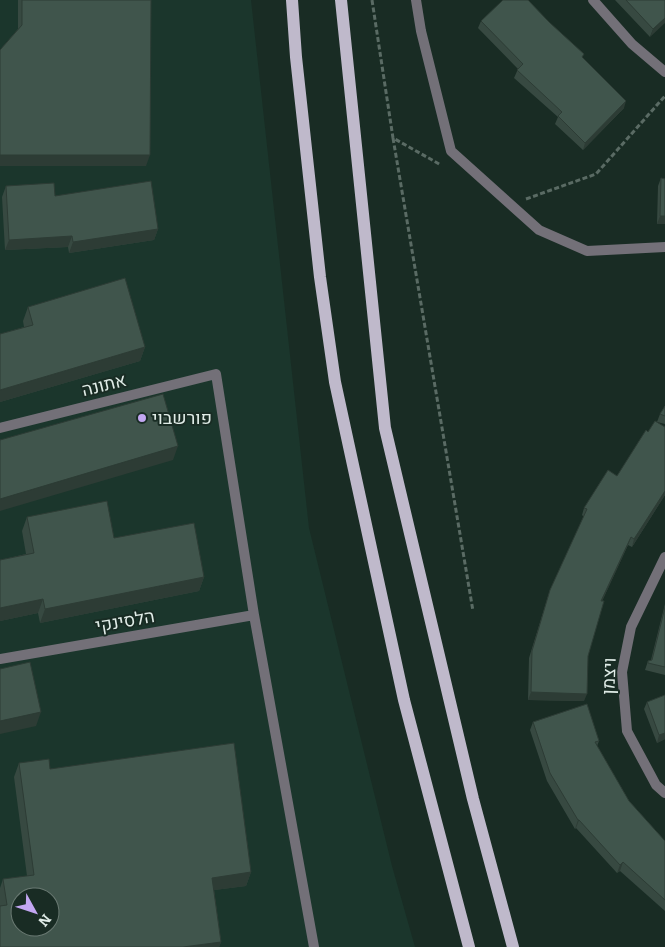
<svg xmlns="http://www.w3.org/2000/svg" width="665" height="947" font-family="Bitter,Heebo,serif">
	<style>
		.built { fill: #1b362c; fill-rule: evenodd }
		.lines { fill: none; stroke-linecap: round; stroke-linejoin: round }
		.path { stroke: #5a6b64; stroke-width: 3; stroke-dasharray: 5 2.5; stroke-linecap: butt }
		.service { stroke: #737078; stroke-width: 10 }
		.minor { stroke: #737078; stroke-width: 10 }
		.primary { stroke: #bfb9cb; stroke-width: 12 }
		.wall { fill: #374941 }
		.shaded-wall { fill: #2d3c35 }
		.building { fill: #40554c; stroke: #2d3c35; fill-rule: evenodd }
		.poi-dot { fill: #c3a7f2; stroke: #192c24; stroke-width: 2 }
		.labels { text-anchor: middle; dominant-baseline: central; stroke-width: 4; stroke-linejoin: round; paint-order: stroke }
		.street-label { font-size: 18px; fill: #e0ece7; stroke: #192c24 }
		.poi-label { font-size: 18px; fill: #e0ece7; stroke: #192c24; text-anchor: start }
	</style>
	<rect width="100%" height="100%" fill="#192c24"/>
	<path class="built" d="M0,0H251L309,528L392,866L415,947H0ZM20,897H50V927H20Z"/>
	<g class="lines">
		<path class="path" d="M372,0L393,138L441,165
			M393,138L473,611
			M526,199L596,174L665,96"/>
		<path class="service" d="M416,0L421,31L451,151L539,230L587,251L665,247
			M0,428L216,374L254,615L314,947
			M0,659L254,615"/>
		<path class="minor" d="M593,0L632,44L665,72
			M665,557L631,627L622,672L627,731L656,785L665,793"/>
		<path class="primary" d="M292,0L296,57L320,277L335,382L404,700L469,947
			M341,0L385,428L473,799L513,947"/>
	</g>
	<path class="wall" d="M18,0H151L146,166H0V50L18,29Z
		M615,0H665L650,37Z
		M481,21L583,58L624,108L583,150L555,124L558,117L514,78L518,69L478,28Z
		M661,178L665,179V224H657L658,186Z
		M6,186L55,196L158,229L154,240L69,253L68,247L5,250L2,197Z
		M28,307L145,347L140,361L0,402V334L24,327L23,321Z
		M665,406V424L657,422L660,414Z
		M617,476L665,495L632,547L628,545L602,601L588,656L584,701L528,700L529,658L550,590L584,517L582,515L584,508Z
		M27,517L114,538L204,577L199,591L40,623L38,613L0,621V560L26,554L22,531Z
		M665,604V675L645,670L648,661L651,660Z
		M665,695V739L657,743L644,709L647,702Z
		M533,722L599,741L597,746L629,801L665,841V911L620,871L617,873L576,828L575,829L547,781L530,730Z
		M19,763L50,769L251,872L246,886L214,890L221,942L219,947H0V888L3,879L27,876L14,777Z"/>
	<path class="shaded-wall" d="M665,18V23L650,37L653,29Z
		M626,101L624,108L583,150L585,143Z
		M0,155H150L146,166H0Z
		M660,216H665V224H657Z
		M158,229L154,240L69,253L73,242Z
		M72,236L68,247L5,250L9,240Z
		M145,347L140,361L0,402V390Z
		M178,446L173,460L0,511V499Z
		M665,491V495L632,547L634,539Z
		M631,537L628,545L599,608L601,601Z
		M204,577L199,591L40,623L45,609Z
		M43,599L38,613L0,621V608Z
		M531,692L587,694L584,701L528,700Z
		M41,712L36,726L0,734V721Z
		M665,733V739L657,743L659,735Z
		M578,820H579L576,828L575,829Z
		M623,862L620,871L617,873L620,865Z
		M251,872L246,886L207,891L212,878Z
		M221,942L219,947H183Z"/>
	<path class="building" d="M22,0H151L150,155H0V50L22,25Z
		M503,0H528L549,22L584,54L582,57L626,101L585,143L558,116L562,112L517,70L523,64L481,21Z
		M626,0H665V18L653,29Z
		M661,178L665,179V216H660Z
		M151,181L158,229L73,242L72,236L9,240L6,186L54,183L55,196Z
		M125,278L145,347L0,390V334L33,325L28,307Z
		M163,394L178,446L0,499V440Z
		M665,406V416L660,414Z
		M655,421L665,427V491L634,539L631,537L601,601H604L588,656L587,694L531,692L532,651L550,590L587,509L584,508L608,470L617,476L646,430L648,432Z
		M107,501L114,538L194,523L204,577L45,609L43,599L0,608V560L34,553L27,517Z
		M665,607V667L648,663V661L652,660Z
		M30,662L41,712L0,721V669Z
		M665,695V733L659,735L647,702Z
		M587,704L599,741L595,742L629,801L665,841V900L623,862L620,865L579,820H578L550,773L533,722Z
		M234,743L251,872L212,878L221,942L183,947H0V906L7,905L3,879L34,875L19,763L49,759L50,769ZM20,897H50V927H20Z"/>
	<circle class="poi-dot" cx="142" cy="418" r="5"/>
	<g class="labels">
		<g class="street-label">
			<text transform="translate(104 385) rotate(-14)">אתונה</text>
			<text transform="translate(125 621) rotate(-10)">הלסינקי</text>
			<text transform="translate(609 676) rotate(-88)">ויצמן</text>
		</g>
		<g class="poi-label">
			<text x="152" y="418">פורשבוי</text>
		</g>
	</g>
	<g transform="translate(35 912) rotate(130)"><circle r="24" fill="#192c24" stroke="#697972"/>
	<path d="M0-4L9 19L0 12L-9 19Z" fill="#c3a7f2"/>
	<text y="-8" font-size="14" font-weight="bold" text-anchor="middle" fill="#e0ece7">N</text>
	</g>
</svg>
